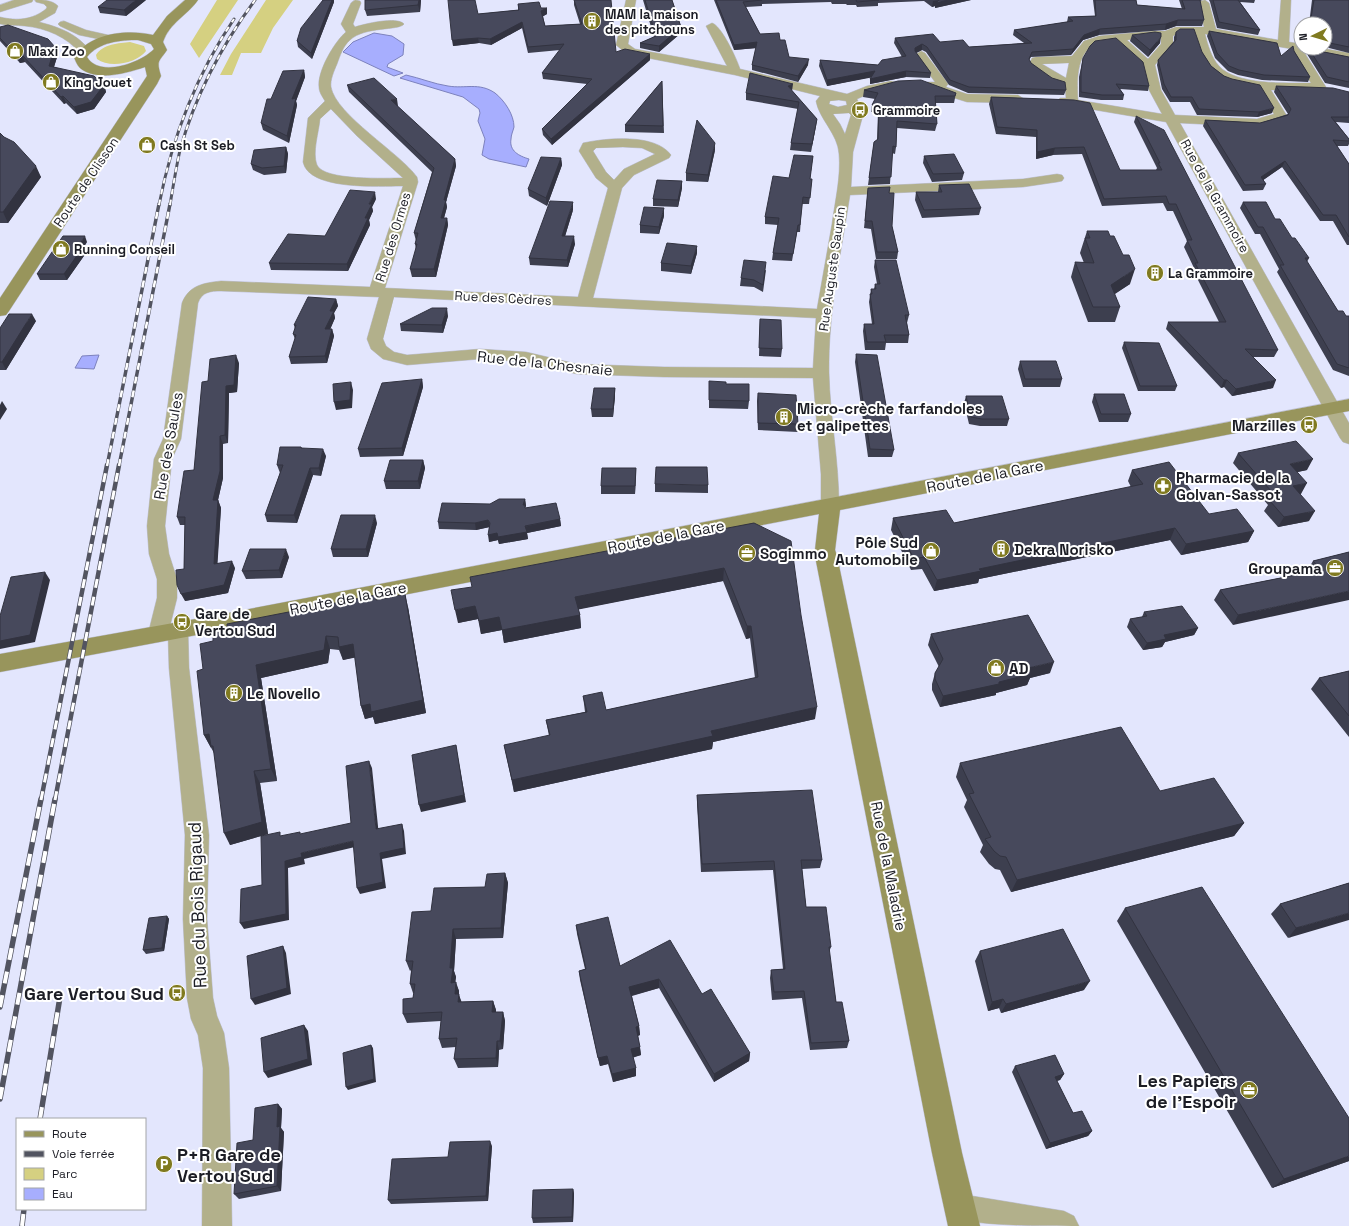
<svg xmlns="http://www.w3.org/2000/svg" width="1349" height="1226" font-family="'Space Grotesk',sans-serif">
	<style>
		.green { fill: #d5d081 }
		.water { fill: #a7aefe; stroke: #7d82bd }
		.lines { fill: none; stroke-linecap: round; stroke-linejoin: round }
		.street-casing { stroke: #bfc2d6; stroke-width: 1 }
		.secondary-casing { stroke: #bfc2d6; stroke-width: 1 }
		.street { fill: #b2b08b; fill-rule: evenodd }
		.secondary { fill: #98955c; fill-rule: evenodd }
		.rail-far3-casing { stroke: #525460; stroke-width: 3 }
		.rail-far2-casing { stroke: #525460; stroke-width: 3.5 }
		.rail-far1-casing { stroke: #525460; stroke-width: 4.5 }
		.rail-casing { stroke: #525460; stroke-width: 5.5 }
		.rail-far3 { stroke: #fff; stroke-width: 2; stroke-dasharray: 5.5; stroke-linecap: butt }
		.rail-far2 { stroke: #fff; stroke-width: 2.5; stroke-dasharray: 7; stroke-linecap: butt }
		.rail-far1 { stroke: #fff; stroke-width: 3; stroke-dasharray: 9; stroke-linecap: butt }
		.rail { stroke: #fff; stroke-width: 4; stroke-dasharray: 12; stroke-linecap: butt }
		.wall { fill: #3d3f4f }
		.shaded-wall { fill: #323340 }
		.building { fill: #47495c; stroke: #323340 }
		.labels { text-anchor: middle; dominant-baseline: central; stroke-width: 4; stroke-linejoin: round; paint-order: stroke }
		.far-poi-label { font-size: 13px; font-weight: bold; fill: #1c1d25; stroke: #fff; text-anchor: start }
		.far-street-label { font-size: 13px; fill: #1c1d25; stroke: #fff }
		.street-label { font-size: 15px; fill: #1c1d25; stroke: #fff }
		.poi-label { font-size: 15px; font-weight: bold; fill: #1c1d25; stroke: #fff; text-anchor: start }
		.near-street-label { font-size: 18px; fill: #1c1d25; stroke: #fff }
		.near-poi-label { font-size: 18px; font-weight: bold; fill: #1c1d25; stroke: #fff; text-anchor: end }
	</style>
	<rect width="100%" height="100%" fill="#e3e6fd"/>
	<path class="green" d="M217,0H238L199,58L190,44Z
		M266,0H293L273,28L261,53H241L232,75H220L231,54Z
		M130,42L144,46L146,51C137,63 110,69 97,59L96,55C103,44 119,43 130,42Z"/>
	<path class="water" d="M374,33L392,36L404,44L403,55L388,64L387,67L403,73L394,76L343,52L353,42Z
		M406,75C420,78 434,84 448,86C465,89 479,82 495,93C505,101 514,115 514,127C513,131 511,135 511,139C509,151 519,156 529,159L526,167L489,159L482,155L485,139L478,121L480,113L479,109L463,97L400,78Z
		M99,355L94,369L75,368L82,356Z"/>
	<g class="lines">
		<defs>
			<path id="street" d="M14,0H33L32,2L0,12V5Z
				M35,0C44,0 52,0 58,6L55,13L39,22C59,27 78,34 90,51L88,53H80C67,37 46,28 25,26C16,25 9,26 0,24V17C17,21 32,20 46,9L47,7L44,4L36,2Z
				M355,0L360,1L361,3L353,24L355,27C364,24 397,16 404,24C399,31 365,26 350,40C343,46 340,56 337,64C334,71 330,80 331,87C336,115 400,153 417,177L418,182L385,288L578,297L608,188L596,178L579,151L583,143C606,138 655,133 671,155L669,158L634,175L622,188L593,298L817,309C822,281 827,252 832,224C835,201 841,177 839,154C838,134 819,119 816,101L820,96L735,75L627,54L616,45L626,0H636L628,44L635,49L727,66L706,26L712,23C721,25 737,59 740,69L847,94L867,86L891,81L895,82L897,85L895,88L871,93L857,99L860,106L859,108L863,115L853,152L851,187L1023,179L1057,174L1062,175L1064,178L1062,181L1057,182L1023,187L850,195C841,253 828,313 829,373C830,417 839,461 839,506L837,511L830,512L823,511L821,506V474L813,378L664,377L577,374L526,362L480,359L407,365L383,359L371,349L367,339L379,297L221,291C210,291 202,292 198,303L181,439L172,459L165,526L169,554L177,579V598L170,626L178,622L185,625L188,630L189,668L209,835L207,919L213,998L217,1016L224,1033L229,1068L232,1226H202L203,1068L198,1035L191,1019L187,998L183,919L185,835L169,668L168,634L165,640L158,642L151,640L148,634L157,598V579L149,554L147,526L154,459L163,439L182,303C189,285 204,283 221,281L370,287L403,186C380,186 309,191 303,162L308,118L325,101C322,96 319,92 319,87C317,71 335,41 346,32L341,24L351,3ZM839,100L846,101L847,105L838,107L829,104L830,101ZM331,109L357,136L403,178C387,178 324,181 317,165C312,152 319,132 320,119ZM849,113L851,115L845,134L840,124L833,114ZM623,147L642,148L655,154L624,169L614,180L606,172L593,151L596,148ZM394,297L816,318L813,368L664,367L577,364L526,352L480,349L407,355L394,352L386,346L383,339Z
				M1205,0L1209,3L1216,29L1278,40L1281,0H1291L1289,42L1301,44V48H1321L1349,53V61L1304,52L1326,87L1320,91L1271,90L1287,116L1285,119L1258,127L1180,123L1349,423V444L1343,442L1340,438L1166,122L1060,104L1058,101L1060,98H1066L1065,86L1052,82L1029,65L1032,58L1036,57L1072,56L1084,41L1099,36L1153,31H1165L1176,27H1204L1199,3L1200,1ZM1178,33H1193C1199,55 1208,76 1231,83C1241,85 1250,85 1259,89V92L1274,114L1257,119L1175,115L1161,90L1155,65L1173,44V36ZM1205,34L1292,49L1293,55L1311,83C1286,83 1236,85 1219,66C1211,57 1208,45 1205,34ZM1153,37L1161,38V44L1148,59L1127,40ZM1115,41L1129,55L1143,66L1149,90L1162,114L1078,100C1077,83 1076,54 1094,45C1100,41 1108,42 1115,41ZM1069,63L1066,78L1042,64Z
				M64,21L86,30L117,37L119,39L113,42L79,35L60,26L58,24L60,22Z
				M921,51L925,53L946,81L948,84L946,87L967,94L1018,95L1024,99L1018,103L967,102L935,92L925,85L927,82H935L915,55Z
				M960,1194L1064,1211L1074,1216L1079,1226C1042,1226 983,1226 950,1218L946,1208L950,1198Z"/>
			<path id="secondary" d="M185,0H198C187,16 170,22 163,42L167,50C159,62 156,60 161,76L157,84L9,311L6,315L0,316V298L147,76L145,67C127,73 97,82 80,68C77,65 75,60 74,57C90,33 127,29 153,35L167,16ZM138,40L151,44L154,49C141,63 99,78 87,57C99,42 120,40 138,40Z
				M1349,399V411L840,510L835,550L837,556L962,1153L980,1226H948L932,1153L815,556V550L819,514L218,631L0,672V654L218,615Z"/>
		</defs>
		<use href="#street" class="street-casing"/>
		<use href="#secondary" class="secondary-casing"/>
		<use href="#street" class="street"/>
		<use href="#secondary" class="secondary"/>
		<defs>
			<path id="rail-far3" d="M159,205C172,138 196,75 234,19
				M170,205C173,187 176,168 180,150C195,96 222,45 255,0"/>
			<path id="rail-far2" d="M107,466L159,204
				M119,466L170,204"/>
			<path id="rail-far1" d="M41,800L107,465
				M55,800L119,465"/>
			<path id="rail" d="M0,1007L41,799
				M0,1099L55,799
				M40,1119L60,997
				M22,1226L24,1209"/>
		</defs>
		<use href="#rail-far3" class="rail-far3-casing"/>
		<use href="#rail-far2" class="rail-far2-casing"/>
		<use href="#rail-far1" class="rail-far1-casing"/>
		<use href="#rail" class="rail-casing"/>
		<use href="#rail-far3" class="rail-far3"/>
		<use href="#rail-far2" class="rail-far2"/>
		<use href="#rail-far1" class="rail-far1"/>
		<use href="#rail" class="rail"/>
	</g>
	<path class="wall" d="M146,0L126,16L100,13L98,7Z
		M323,0H334V2L312,59L298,47L297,41Z
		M421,0L420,12L367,16L365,10Z
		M574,0L616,52L650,54V60L552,145L543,135L542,129L587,84L543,79L542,73L560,50L528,53L522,28L491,45L479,43L453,46L478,14L518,10V4L541,8H547V14L543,16L545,26L580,24L574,5Z
		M643,0H672L681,27V33L659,52L640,48V43L654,37Z
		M714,0H971L935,8V6L932,7L924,1L878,3V6L857,7L856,5H847L846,4H832L831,2L762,4V6L746,7L760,34L780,40L789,57L808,65L798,82L752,70V65L756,48L734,50Z
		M1093,0H1136L1137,5L1182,9L1179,0H1202L1200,1L1204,20L1202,26H1176L1165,30L1099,35L1083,40L1071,55L1031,57L1029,60L1031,63L1066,90L1064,95L968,93L949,85L926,52L922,50L916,53L931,73L930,78L906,77L870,84V79L871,77L827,86L819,66L820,60L878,65L902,57L894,43L895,38L940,42L969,47L1024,43L1013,35L1014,30L1067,22L1068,17L1095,16Z
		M1209,0H1255L1254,3L1240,2L1260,30L1258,35L1217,28L1210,2Z
		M1312,0H1349V53L1325,47V24H1309Z
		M0,27L58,54L54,67L104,85L106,92L94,109L77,114L66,103L64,104L25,62L20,63L0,41Z
		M1209,31L1281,56L1294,51L1310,77L1308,82L1262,80L1238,75L1228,71L1215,58L1207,36Z
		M1176,32L1202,52L1211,66L1272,113L1257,117L1197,115L1190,102H1170L1162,89L1157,65L1158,60L1174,41V37Z
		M1132,35L1160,43L1148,57L1130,41Z
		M1309,49L1349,57V88L1325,83L1307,54Z
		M1083,58L1149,86L1148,91L1120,89L1124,95L1123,100H1101L1079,97V77Z
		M304,70L305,77L296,101L297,105L289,143L263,130L261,123L271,99Z
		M662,81L664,133L625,132V125Z
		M347,85L398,106H397L455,159L456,166L446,202L447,207L444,218H447L448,225L436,277H412L410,269L416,249L415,244L416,241L414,233L432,172L349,92Z
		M1276,86L1349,92V123L1336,122L1349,139V144L1348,146H1337L1349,164V245H1347L1333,221H1320L1282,167L1263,180L1266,184L1263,190L1243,191L1203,126L1205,120L1260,123L1288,114L1274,92Z
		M864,90L956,93L954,103H935L937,124L935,131L897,128L896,147L895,154L892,153L890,184L868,185L874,142L877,140L878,112H871L872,105L875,99L863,97Z
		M792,91L817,119L811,152L790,150L791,143L798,109L746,100V93Z
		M991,97L1074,100L1120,170H1156L1157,168L1134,122L1136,116L1278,350L1274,357H1252L1273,388L1232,396L1224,387L1221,388L1166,329L1168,322H1219L1193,270L1194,268L1184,247L1187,241L1173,211H1167L1163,203L1102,206L1082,154L1053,155L1036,159V137L996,134L989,104Z
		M0,133L41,177L8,223H0Z
		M286,147L288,154L286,173L264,175L253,170L251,164Z
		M715,150L708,182L686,181V173Z
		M813,156L810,179H812L809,204H802L800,232H797L792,261L772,260L773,253L778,225L765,224V217L789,178Z
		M924,156L964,173L962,180L932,182L923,163Z
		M561,158L562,165L547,206L529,196L528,189Z
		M682,181V188L678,207L653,206V199Z
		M939,185L981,208L979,215L922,218L915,200L916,192H938Z
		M868,188L889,193L892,226L898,252L897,259H876L871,229L864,228Z
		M376,199L372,207L373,211L369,220L370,225L348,271L271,270L269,263L325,236Z
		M1243,202L1275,219L1309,258L1307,262L1338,311L1346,316H1349V376L1333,370L1277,272L1279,269L1260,234H1255L1240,208Z
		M573,210L565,236L575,244L568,267L530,265L529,258Z
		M664,216L659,234L640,233V225Z
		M1087,231L1130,284L1114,294L1120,307L1115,322H1088L1071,277L1075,262L1084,263L1080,253Z
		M87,242L83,248L86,253L67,280H40L37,274Z
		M697,253L691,274L661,271V263Z
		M875,260L909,315L907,323L909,335L908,343H886L885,350H865L863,331L864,324H872L869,302L871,289H874L875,284H877L874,267Z
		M766,270L763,292L754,287L740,286L741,278Z
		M336,299L338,306L334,313L335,318L330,329H332L334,336L327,363L291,364L289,357L295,339L293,334L295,329L294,325Z
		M448,316L443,333L401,331L400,324Z
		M760,319L782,349L781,357L759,356Z
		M36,321L6,370H0V328Z
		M1124,342L1177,386L1175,391H1138L1122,348Z
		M856,354L894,450L892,457H868L855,362Z
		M1020,361L1062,379L1060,387H1023L1018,369Z
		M239,363L237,392L229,393L228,443L223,444V478L218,500L221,508L217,563L235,568L228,593L185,601L184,569L185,525H180L177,517L194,470L208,381Z
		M422,379L423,387L403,456L360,457L358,449Z
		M709,381L726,384L749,401L748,409L709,408Z
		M615,388V396L613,417H592L591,409Z
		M758,393L798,424V432L758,430L757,401Z
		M1094,394L1131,414L1128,422H1099L1092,402Z
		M966,396L1009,419L1007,426H980L969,424L964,403Z
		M301,447L302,448L326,456L321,476L313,475L297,523L267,522L265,515L280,473L277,465Z
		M1238,453L1307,470L1297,472L1301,494H1300L1309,521L1278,527L1264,511L1268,505L1233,463Z
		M423,460L425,468L420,489H386L384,481Z
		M636,468L635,494H601V486Z
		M1132,470L1209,514L1254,531L1248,542L1181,555L1170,540L979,579L978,583L934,591L922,569L911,570L891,530L893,518L954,523L1131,487L1128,481Z
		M655,484L708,485V493L655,492Z
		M525,499L526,506L525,508L560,519L561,526L527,533L528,539L499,544L498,540L489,542V527L476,530L439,529L438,522L490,504Z
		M377,523L368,557H333L331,549Z
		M754,523L815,719L713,742L712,749L514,792L504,745L549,736L546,720L585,712L583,696L606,710L755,678L750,638L746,639L723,581L578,609L580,615L581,628L504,643L502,630L481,634L478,619L458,623L472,587Z
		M1349,552L1233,625L1214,600L1220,590L1309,572L1307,571L1313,561Z
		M289,557L282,578L246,579L242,571Z
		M377,600L408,607L426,713L375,724L373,717L365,719L361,706L355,657L343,660L339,650L330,649L328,663L261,678L277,781L260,783L268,834L230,845L214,753L204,735L203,669Z
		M1144,612L1198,628L1194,635L1165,642L1162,647L1143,650L1127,627L1130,619L1142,617Z
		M931,634L1050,673L1030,678L1027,685L996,693V695L940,707L932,690V684L935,673L939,667L928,645Z
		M1349,671V737L1311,689L1319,678Z
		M960,763L1160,791L1244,823L1234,836L1011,892L1000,870L995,869L989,864L980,852L983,845L964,807L967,800L956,777Z
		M697,795L822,860L820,868L802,869L806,907L831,947L829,952L836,1002L849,1041L847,1048L810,1050L802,998L772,1000L770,978L771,970L783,969L773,870L701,872L697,804Z
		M505,873L508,883L503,938L456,939L454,971L456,977L455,982L459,991V995L461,1002L493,1001L496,1010V1012H503L505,1021L503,1049L499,1050L498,1067L458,1068L454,1059L456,1047L442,1048L439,1039L441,1021L407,1023L403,1014L413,998L414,993H413L410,984L411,970L410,971L406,961L431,911L485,887Z
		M1349,883L1288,938L1271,914L1280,904Z
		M1125,908L1349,1161L1272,1188L1117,921Z
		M167,916L169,919L164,951L146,954L143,950Z
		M576,925L620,966L702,994L750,1053L749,1061L714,1082L659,988L632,996L639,1026L640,1035L638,1036L641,1055L633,1057L636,1076L613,1082L608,1064L600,1066L580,980L579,971L585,969L577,934Z
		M980,951L1084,990L1001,1013L999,1008L988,1011L975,961Z
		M1015,1066L1064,1074L1060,1080L1057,1081L1073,1113L1092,1131L1088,1136L1046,1149L1012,1072Z
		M278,1104L282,1109L281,1128L284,1132L281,1191L239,1199L234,1194L253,1140Z
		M492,1146L488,1201L391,1204L388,1200L448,1157Z
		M573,1189L574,1194L573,1222L533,1223L532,1218Z"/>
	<path class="shaded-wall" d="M136,0H146L126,16L124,10Z
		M332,0H334V2L312,59L311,53Z
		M419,0H421L420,12L418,5Z
		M940,0H971L935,8V6L932,7L933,1Z
		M547,8V14L542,17L541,11Z
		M1178,20L1176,26L1165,30L1166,24Z
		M522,22V28L491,45L490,39Z
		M681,27V33L659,52V46Z
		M1100,29L1099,35L1083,40L1071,55L1073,49L1084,35Z
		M1161,37L1160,43L1148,57L1150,50Z
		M478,38L479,43L453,46L452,40Z
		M757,42V48L734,50V45Z
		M922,44V50L914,54L915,48Z
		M55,47L58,54L52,73L49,66Z
		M650,54V60L552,145L551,139Z
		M22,55L25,62L20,63L17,56Z
		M809,59L808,65L798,82V76Z
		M304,70L305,77L296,101L297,105L289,143L287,136L292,99Z
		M875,71L874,77L827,86V80Z
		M906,71V77L870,84V79Z
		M793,84L792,91L788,86Z
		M104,85L106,92L94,109L77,114L74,107Z
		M63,96L66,103L64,104L61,97Z
		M397,99L398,106L392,107L391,100Z
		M1274,108L1272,113L1257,117L1259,112Z
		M817,119L816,126L811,152L812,144Z
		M715,143V150L708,182V175Z
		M286,147L288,154L286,173L284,166Z
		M1055,148L1053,155L1036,159L1037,152Z
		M561,158L562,165L547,206L546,198Z
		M455,159L456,166L446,202L447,207L442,225L441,218L444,200Z
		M1285,161L1282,167L1259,183L1261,177Z
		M36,166L41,177L8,223L3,212Z
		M682,181V188L678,207V200Z
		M375,192L376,199L372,207L373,211L369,220L370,225L348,271L347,264L365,218L369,204Z
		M573,202V210L563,243L562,236Z
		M664,208V216L659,234V227Z
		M447,218L448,225L436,277L434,269Z
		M85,236L87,242L83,248L86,253L67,280L64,274L78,247Z
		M574,236L575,244L568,267L567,260Z
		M697,246V253L691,274V266Z
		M1135,269L1130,284L1106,300L1111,285Z
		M336,299L338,306L334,313L335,318L327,337L325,329L330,311Z
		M447,308L448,316L443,333L442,325Z
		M32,314L36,321L6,370L2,362Z
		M332,329L334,336L327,363L325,356Z
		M236,355L239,363L237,392L229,393L228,443L225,435L226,386Z
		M422,379L423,387L403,456L402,448Z
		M1224,380H1227L1224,387L1221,388Z
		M1276,380L1273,388L1232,396L1236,389Z
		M351,382L353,390L352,408L336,410L334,402Z
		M615,388V396L613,417V409Z
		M2,401L7,409L0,420V405Z
		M220,436L223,444V478L218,500L221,508L217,572L214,564L213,500Z
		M323,449L326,456L321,476L319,468Z
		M1313,459L1307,470L1284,475L1290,464Z
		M423,460L425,468L420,489L418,481Z
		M310,468L313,475L297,523L294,515Z
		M636,468V476L635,494V486Z
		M1307,483L1301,494L1287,496L1293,486Z
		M525,499L526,506L525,507L523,505Z
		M1315,511L1309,521L1278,527L1284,517Z
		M375,515L377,523L368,557L366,549Z
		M560,519L561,526L527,533L528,539L499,544L498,540L489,542L488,535Z
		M488,520L490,527L476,530L475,523Z
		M1175,528L1170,540L979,579L978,583L934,591L937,580L979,569Z
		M1254,531L1248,542L1181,555L1186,544Z
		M286,549L289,557L282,578L279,570Z
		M232,561L235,568L228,593L185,601L181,594Z
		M724,568L723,581L576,610L575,597Z
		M45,572L50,580L35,642L0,649V641Z
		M1349,591V600L1233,625L1238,615Z
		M405,594L408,607L426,713L375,724L373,717L365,719L361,706Z
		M475,606L478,619L458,623L455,610Z
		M580,615L581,628L504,643L502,630Z
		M499,617L502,630L481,634L479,621Z
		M747,626H751L750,638L746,639Z
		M1198,628L1194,635L1165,642L1162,647L1143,650L1147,643L1164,635Z
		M326,636L330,649L328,663L261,678L277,781L271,769L256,665Z
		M353,644L358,657L343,660L339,647Z
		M1054,662L1050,673L1030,678L1027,685L996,693V695L940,707L943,696L999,682L1028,668Z
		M817,707L815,719L713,742L712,749L514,792L512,780L711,731Z
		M209,734L213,746H211V748L204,735Z
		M456,745L457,752L466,802L421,812L419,805Z
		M369,761L372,768L379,836L376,829Z
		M254,771L260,783L268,834L230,845L224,833Z
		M1244,823L1234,836L1011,892L1017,880Z
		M402,824L404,831L406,854L382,859L386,888L360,894L357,888L380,853Z
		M353,841L355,847L304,859L305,864L288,868L289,920L244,929L240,923L285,861L301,853Z
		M505,873L508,883L503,938L501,928Z
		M1349,913V920L1288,938L1296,928Z
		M167,916L169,919L164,951L162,948Z
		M453,929L456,939L454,971L456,977L454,992L451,983L450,968Z
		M283,946L286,953L291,994L255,1005L251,999Z
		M659,979V988L630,996L629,987Z
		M1090,981L1084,990L1001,1013L1006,1004Z
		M456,982L459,991V995L462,1003L461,1011L455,994Z
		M1003,999L999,1008L988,1011L992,1002Z
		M493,1001L496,1010L495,1021L492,1012Z
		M503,1012L505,1021L503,1049L500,1041Z
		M304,1025L308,1031L312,1065L268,1078L264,1072Z
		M639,1026L640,1035L636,1036V1027Z
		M497,1041L499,1050L498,1067L496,1058Z
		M371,1045L373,1048L376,1082L348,1090L346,1087Z
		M640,1047L641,1055L632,1058L631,1049Z
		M750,1053L749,1061L714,1082V1074Z
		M607,1056L608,1064L600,1066L598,1058Z
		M636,1068V1076L613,1082L612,1074Z
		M1064,1074L1060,1080L1051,1082L1055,1077Z
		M278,1104L282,1109L281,1128L284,1132L281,1191L277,1186V1127Z
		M1092,1131L1088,1136L1046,1149L1050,1143Z
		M490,1141L492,1146L488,1201L486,1196Z
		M1349,1156V1161L1272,1188L1284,1179Z
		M573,1189L574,1194L573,1222L572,1217Z"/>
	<path class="building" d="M107,0H136L124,10L98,7Z
		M323,0H332L311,53L297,41L301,28Z
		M365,0H419L418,5L365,10Z
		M448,0H475L478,14L519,10L518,4L539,2L541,8H547L541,11L545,26L582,24L574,0H611L616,52L625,49L650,54L551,139L542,129L592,79L542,73L564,44L528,47L522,22L490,39L478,38L452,40Z
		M645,0H672L681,27L659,46L640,43L656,36Z
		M716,0H762L743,2L760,34L779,33L780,40H785L789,57L809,59L798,76L752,65L757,42L734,45Z
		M856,0H879L857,2Z
		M939,0H948L936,3Z
		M1095,0H1136L1137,5L1185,9L1182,0H1200L1204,20H1178L1166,24L1100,29L1084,35L1073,49L1032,52L1029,59L1031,63L1052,78L1065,82L1066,90L969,87L950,80L927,47L922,44L915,48V51L931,73L906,71L870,79L875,71L827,80L820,60L878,65L882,60L906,56L895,38L933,34L940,42L963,40L969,47L1032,43L1014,30L1073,21L1068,17L1096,16Z
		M1213,0H1238L1260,30L1219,22Z
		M1314,0H1349V47L1325,42V24H1310Z
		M8,25L48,39L55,47L49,66L94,76L104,85L91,102L74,107L63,96L61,97L22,55L17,56L0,38V27Z
		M1180,29H1194L1202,52L1211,66L1224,76L1232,79L1260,85L1274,108L1259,112L1199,109L1192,97H1171L1164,84L1158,60L1176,40V32Z
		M1209,31L1277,43L1281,56L1293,46L1294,51L1310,77L1264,75L1239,70L1229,66L1217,53Z
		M1155,32L1161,33V37L1150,50L1132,35Z
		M1116,38L1143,62L1149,86L1116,84L1124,95H1102L1081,92V72L1083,58L1090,46L1095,41Z
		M1309,49L1349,57V82L1327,77Z
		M304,70L292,99L296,98L287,136L261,123L267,99H271L283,71Z
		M750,73L793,84L788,86L817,119L812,144L791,143L799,102L746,93Z
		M374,78L397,99L391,100L455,159L444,200H446L441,218H447L434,269H410L417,244H415L418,233H414L434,168L347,85Z
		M921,80L956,93L955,96H935L937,124L897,121L896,147L893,146L891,177L869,178L874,142L878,139L879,106L872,105L878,93L864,90L898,81Z
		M662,81L663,126L625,125Z
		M1276,86L1333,88L1349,92V117H1331L1349,139V141L1333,140L1349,164V237L1336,215H1323L1285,161L1261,177L1266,184L1245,185L1205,120L1260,123L1288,115L1291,109Z
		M991,97L1074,100L1090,103L1120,170H1162L1158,163H1160L1136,116L1164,130L1278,350L1245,349L1276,380L1236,389L1227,380H1224L1168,322H1226L1195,263H1198L1187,240H1192L1176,204H1169L1166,196L1104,199L1084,147L1055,148L1037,152V130L997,127Z
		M697,120L715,143L708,175L686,173Z
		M0,133L4,137L14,142L36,166L3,212H0Z
		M286,147L284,166L262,168L251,164L254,150Z
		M954,154L964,173L933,174L924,156Z
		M794,155L813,156L810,179H812L810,198L803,197L800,225H798L793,254L773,253L779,218L765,217L773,176L789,178Z
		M541,157L561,158L546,198L528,189Z
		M657,180L682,181L678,200L653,199Z
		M969,184L981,208L924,210L916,192H942L939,185Z
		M890,187L889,193H894L892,226L898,252H877L872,221H865L868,188Z
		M350,190L375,192L369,204H372L365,218H368L347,264L269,263L288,234L325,236Z
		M550,201L573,202L562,236H574L567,260L529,258Z
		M1243,202H1266L1275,219H1280L1292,238H1295L1309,258H1305L1338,311H1343L1346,316H1349V368L1337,364L1280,265H1284L1263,227H1258Z
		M644,207L664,208L659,227L640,225Z
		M1087,231H1108L1110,236H1114L1123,255H1129L1135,269L1111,285L1120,307H1093L1075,262L1094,263L1085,238H1090Z
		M63,236H85L78,247H83L64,274H37Z
		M667,243L697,246L691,266L661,263Z
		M744,260L766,262L763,285L754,280L741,278Z
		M875,260H896L909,315H905L909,335H884L886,342H867L864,324H874L870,294H872L871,289H876L875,284H880Z
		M308,297L336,299L330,311H334L325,329H332L325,356L289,357L296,335L293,334L296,325H294Z
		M432,308H447L442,325L400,324Z
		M9,314H32L2,362H0V328Z
		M760,319L781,320L782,349L759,348Z
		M1124,342L1159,343L1177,386H1140Z
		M856,354L877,355L894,450L870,449Z
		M236,355L234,385L226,386L225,435L220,436V471L213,500H218L214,564L232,561L224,585L181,594L177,585L176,570L184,569L185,517H177L184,471L194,470L202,382L208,381L210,359Z
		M1020,361H1056L1062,379H1025Z
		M422,379L402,448L358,449L382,383Z
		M709,381L726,382V384H749V401L709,400Z
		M351,382L350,400L334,402L333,384Z
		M594,388H615L613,409H591Z
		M758,393L796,395L798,424L758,423Z
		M1094,394H1124L1131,414H1101Z
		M966,396H1002L1009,419H982L971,417Z
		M1296,441L1313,459L1290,464L1307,483L1293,486L1315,511L1284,517L1270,501L1278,499L1238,453Z
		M280,447H301V448L323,449L319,468H310L294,515H265L283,465H277Z
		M390,460H423L418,481H384Z
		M1169,462L1209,514L1237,509L1254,531L1186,544L1175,528L979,569L981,571L937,580L924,557L914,559L893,518L946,510L954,523L1143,484L1132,470Z
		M656,467H707L708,485L655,484Z
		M602,468H636L635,486H601Z
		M499,499H525L523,505H525V508L556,503L560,519L525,526L527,532L498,537L497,533L488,535L490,523L488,520L475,523L438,522L442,503L490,504Z
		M341,515H375L366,549H331Z
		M754,523L791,541L801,615L817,707L711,731L713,736L512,780L504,745L550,735L546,720L587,712L583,696L602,692L606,710L758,677L751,626H747L724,568L575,597L580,615L502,630L499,617L479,621L475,606L455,610L451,590L472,587L470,577Z
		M250,549H286L279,570L242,571Z
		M1349,552V591L1238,615L1220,590L1321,570L1313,561Z
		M45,572L30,635L0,641V616L11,577Z
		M405,594L423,700L371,712L370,704L361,706L353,644L339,647L338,637L326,636L324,650L256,665L271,769L254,771L262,822L224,833L213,746H211L209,734L204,735L197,671L203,669L200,644L213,641V636H216V632L227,630V624L376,595V600Z
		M1182,606L1198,628L1164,635L1166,639L1147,643L1130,619L1147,616L1144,612Z
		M1028,615L1054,662L1028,668L1031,674L999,682V684L943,696L935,679V673L943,659L931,634Z
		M1349,671V716L1319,678Z
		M1121,727L1160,791L1214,778L1244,823L1017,880L1006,857L1000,856L994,851L985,839L991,837L969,794L974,793L960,763Z
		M456,745L464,795L419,805L412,755Z
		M369,761L376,829L402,824L404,848L380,853L383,882L357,888L353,841L301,853L302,857L285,861L286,914L240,923L241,889L262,885L261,836L280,832V836L300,832V834L351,823L346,766Z
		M812,790L822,860H801L806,907H826L831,947H829L836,1002H842L849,1041L811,1043L804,991L774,992L771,970L785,969L774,861L702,864L697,795Z
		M505,873L501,928L453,929L450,968H453L451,983L456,982L455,994H459L458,1002L493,1001L492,1012H503L500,1041H497L496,1058L454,1059L457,1038L439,1039L442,1012L403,1014V999L413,998L415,984H410L413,961H406L412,912L431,911L434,888L485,887L487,874Z
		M1349,883V913L1296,928L1280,904Z
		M1202,887L1349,1118V1156L1284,1179L1125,908Z
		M167,916L162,948L143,950L149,918Z
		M608,917L620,966L670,940L702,994L711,989L750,1053L714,1074L659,979L629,987L639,1026L636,1027L640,1047L631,1049L636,1068L612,1074L607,1056L598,1058L579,971L586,969L576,925Z
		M1063,929L1090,981L1006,1004L1003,999L992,1002L980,951Z
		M283,946L287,988L251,999L247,956Z
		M304,1025L308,1059L264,1072L261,1038Z
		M371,1045L374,1079L346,1087L343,1053Z
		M1055,1055L1064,1074L1055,1077L1073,1113L1082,1111L1092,1131L1050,1143L1015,1066Z
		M278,1104L277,1127L280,1126L277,1186L234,1194L237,1143L253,1140L255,1108Z
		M490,1141L486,1196L388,1200L392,1159L448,1157L450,1142Z
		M573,1189L572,1217L532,1218L533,1190Z"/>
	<defs>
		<symbol id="building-disc" viewBox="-11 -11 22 22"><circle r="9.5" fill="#807a20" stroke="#fff"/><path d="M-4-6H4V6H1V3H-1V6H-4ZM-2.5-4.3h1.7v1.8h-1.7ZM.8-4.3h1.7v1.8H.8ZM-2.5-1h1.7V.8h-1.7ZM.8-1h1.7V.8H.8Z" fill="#fff"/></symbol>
		<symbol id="shop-disc" viewBox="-11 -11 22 22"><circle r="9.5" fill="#807a20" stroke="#fff"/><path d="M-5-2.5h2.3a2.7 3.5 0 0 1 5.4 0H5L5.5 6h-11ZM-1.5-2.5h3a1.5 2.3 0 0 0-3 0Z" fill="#fff"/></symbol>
		<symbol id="bus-disc" viewBox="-11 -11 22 22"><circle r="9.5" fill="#807a20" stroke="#fff"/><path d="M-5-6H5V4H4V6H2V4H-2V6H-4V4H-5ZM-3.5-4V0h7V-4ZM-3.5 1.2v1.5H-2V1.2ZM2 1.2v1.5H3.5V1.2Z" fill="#fff"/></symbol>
		<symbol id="pharmacy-disc" viewBox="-11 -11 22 22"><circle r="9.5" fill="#807a20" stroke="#fff"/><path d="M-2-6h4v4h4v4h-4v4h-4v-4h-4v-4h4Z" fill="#fff"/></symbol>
		<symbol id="office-disc" viewBox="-11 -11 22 22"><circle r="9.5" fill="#807a20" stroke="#fff"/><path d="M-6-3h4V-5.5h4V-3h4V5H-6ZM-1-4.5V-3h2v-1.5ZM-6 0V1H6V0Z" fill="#fff"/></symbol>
		<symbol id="parking-disc" viewBox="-11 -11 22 22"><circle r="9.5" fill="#807a20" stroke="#fff"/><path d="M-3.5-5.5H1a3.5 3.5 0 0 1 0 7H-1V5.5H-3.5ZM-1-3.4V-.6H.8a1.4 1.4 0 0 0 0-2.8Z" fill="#fff"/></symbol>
	</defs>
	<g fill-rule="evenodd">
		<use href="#building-disc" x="582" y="11" width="20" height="20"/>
		<use href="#shop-disc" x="5" y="41" width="20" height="20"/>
		<use href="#shop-disc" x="41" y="72" width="20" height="20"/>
		<use href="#bus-disc" x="850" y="100" width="20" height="20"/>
		<use href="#shop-disc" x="137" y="135" width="20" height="20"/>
		<use href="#shop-disc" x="51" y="239" width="20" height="20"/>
		<use href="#building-disc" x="1145" y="263" width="20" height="20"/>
		<use href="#building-disc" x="774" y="407" width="20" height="20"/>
		<use href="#bus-disc" x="1299" y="415" width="20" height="20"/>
		<use href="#pharmacy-disc" x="1153" y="476" width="20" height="20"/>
		<use href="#building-disc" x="991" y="539" width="20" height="20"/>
		<use href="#shop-disc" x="921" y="541" width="20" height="20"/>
		<use href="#office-disc" x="737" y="543" width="20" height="20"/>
		<use href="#office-disc" x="1325" y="558" width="20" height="20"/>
		<use href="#bus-disc" x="172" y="612" width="20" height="20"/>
		<use href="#shop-disc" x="986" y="658" width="20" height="20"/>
		<use href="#building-disc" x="224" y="683" width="20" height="20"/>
		<use href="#bus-disc" x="167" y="983" width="20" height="20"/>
		<use href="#office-disc" x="1239" y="1080" width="20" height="20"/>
		<use href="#parking-disc" x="154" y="1154" width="20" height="20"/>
	</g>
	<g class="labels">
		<g class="far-poi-label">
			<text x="605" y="14">MAM la maison<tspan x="605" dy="15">des pitchouns</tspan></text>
			<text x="28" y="51">Maxi Zoo</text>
			<text x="64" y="82">King Jouet</text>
			<text x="873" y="110">Grammoire</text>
			<text x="160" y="145">Cash St Seb</text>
			<text x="74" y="249">Running Conseil</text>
			<text x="1168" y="273">La Grammoire</text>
		</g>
		<g class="far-street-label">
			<text transform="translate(86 182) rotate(-56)">Route de Clisson</text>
			<text transform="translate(1215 196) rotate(61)">Rue de la Grammoire</text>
			<text transform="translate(393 237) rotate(-73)">Rue des Ormes</text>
			<text transform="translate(832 269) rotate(-82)">Rue Auguste Saupin</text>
			<text transform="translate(503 298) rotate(3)">Rue des Cèdres</text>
		</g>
		<g class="street-label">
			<text transform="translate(545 363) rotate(6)">Rue de la Chesnaie</text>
			<text transform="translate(168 446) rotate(-80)">Rue des Saules</text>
			<text transform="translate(985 476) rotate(-11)">Route de la Gare</text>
			<text transform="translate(666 536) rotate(-11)">Route de la Gare</text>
			<text transform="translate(348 598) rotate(-11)">Route de la Gare</text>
			<text transform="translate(889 866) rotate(79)">Rue de la Maladrie</text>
		</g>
		<g class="poi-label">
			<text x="797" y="408">Micro-crèche farfandoles<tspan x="797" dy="17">et galipettes</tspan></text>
			<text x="1296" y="425" text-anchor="end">Marzilles</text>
			<text x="1176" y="477">Pharmacie de la<tspan x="1176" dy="17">Golvan-Sassot</tspan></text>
			<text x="918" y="542" text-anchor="end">Pôle Sud<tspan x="918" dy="17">Automobile</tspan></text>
			<text x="1014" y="549">Dekra Norisko</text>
			<text x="760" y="553">Sogimmo</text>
			<text x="1322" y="568" text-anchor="end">Groupama</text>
			<text x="195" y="613">Gare de<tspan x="195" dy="17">Vertou Sud</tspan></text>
			<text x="1009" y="668">AD</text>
			<text x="247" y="693">Le Novello</text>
		</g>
		<g class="near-street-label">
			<text transform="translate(197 905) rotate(-92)">Rue du Bois Rigaud</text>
		</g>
		<g class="near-poi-label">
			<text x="164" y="993">Gare Vertou Sud</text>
			<text x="1236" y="1080">Les Papiers<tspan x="1236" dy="21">de l'Espoir</tspan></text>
			<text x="177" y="1154" text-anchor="start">P+R Gare de<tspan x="177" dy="21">Vertou Sud</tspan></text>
		</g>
	</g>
	<rect x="16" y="1118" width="130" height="92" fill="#ffffff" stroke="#a4a5a8"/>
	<rect x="24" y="1131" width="20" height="6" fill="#98955c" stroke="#a4a5a8"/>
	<text x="52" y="1138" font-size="12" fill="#1c1d25">Route</text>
	<rect x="24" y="1151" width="20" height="6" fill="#525460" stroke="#a4a5a8"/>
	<text x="52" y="1158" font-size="12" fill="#1c1d25">Voie ferrée</text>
	<rect x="24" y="1168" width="20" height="12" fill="#d5d081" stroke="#a4a5a8"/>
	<text x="52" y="1178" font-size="12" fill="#1c1d25">Parc</text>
	<rect x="24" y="1188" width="20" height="12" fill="#a7aefe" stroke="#a4a5a8"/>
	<text x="52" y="1198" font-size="12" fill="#1c1d25">Eau</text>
	<g transform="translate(1313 36) rotate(265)"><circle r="19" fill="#ffffff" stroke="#a4a5a8"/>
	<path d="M0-3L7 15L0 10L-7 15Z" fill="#807a20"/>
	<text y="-6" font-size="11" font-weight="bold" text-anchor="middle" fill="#1c1d25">N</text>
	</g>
</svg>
